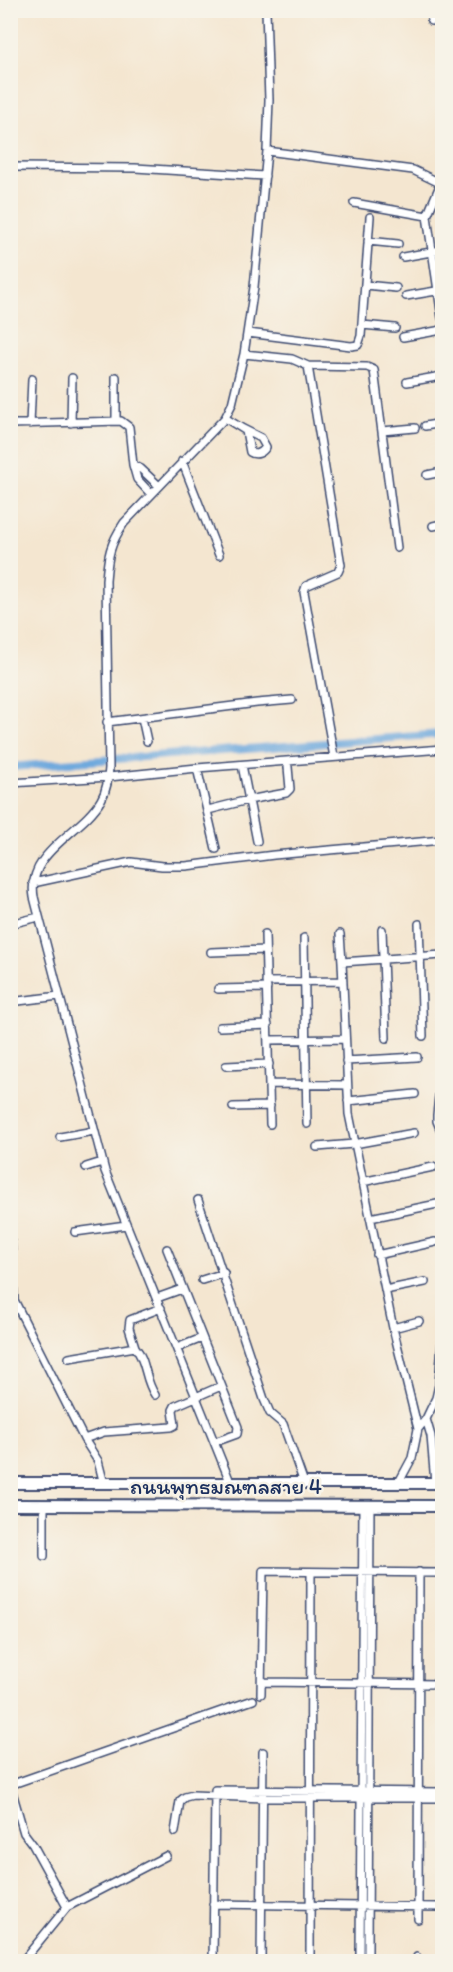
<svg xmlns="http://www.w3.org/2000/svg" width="453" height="1972" font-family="Itim,'Playpen Sans Thai',sans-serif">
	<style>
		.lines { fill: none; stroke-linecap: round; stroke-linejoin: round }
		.canal { stroke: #6da8dd; stroke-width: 8 }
		.minor-casing { stroke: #3c4a6f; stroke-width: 10 }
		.primary-casing { stroke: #3c4a6f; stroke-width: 14 }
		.minor { stroke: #fff; stroke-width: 7 }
		.primary { stroke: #fff; stroke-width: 10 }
		.labels { text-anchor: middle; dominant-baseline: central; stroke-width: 5; stroke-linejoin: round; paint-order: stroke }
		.street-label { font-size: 22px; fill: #1b2f5e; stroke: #f7f3e8 }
	</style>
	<rect width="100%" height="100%" fill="#f7f3e8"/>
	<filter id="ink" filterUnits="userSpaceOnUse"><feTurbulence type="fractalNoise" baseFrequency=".0167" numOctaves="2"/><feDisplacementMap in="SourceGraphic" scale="12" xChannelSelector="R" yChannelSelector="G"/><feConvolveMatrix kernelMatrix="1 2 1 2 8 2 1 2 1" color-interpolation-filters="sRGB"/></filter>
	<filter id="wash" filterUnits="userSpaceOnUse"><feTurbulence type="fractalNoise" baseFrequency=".008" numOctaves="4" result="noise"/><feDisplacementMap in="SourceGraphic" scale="24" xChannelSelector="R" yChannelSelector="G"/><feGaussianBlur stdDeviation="1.35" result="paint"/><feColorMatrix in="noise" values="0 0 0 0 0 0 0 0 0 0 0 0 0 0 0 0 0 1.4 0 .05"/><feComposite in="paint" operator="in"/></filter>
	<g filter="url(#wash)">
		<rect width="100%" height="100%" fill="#f4e6d0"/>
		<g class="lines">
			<path class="canal" d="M10,767L442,734"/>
		</g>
	</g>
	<g filter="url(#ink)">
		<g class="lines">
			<defs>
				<path id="minor" d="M431,21H442
					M267,151L413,170L442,184
					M10,167L135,168L265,176
					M441,183L427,216L442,318
					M354,203L427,216
					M368,241L398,244
					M403,257L442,250
					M365,285L396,288
					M406,296L442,290
					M362,325L395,328
					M248,333L351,346L358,345L361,336L370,217
					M403,337L442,330
					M244,354L292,359L308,366L367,367L374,370L397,548
					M308,366L341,565L338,572L306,586L304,592L334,757
					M407,382L442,376
					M225,418L243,429L261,438L266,447C262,453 256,456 250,452L246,431
					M116,421V377
					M71,423L72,378
					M10,424L121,421L129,427L133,465
					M30,424L32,379
					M425,426L442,423
					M382,431L415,428
					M182,461L219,555
					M427,475L442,472
					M151,494L137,479L133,465L141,469L159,486
					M433,526L442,524
					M142,718L147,741
					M107,722L257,703L292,700
					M242,765L257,841
					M197,768L216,849
					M10,783L109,777L197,768L442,749
					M208,810L248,800L286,793L290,789L288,767
					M33,883L131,862L162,866H186L274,855L442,840
					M10,924L39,917
					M419,924L423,1036
					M382,930L386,1038
					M265,934L270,1124
					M340,934L342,962L442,955
					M304,938L307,1124
					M211,952L265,950
					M342,962L349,1114L393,1328L418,1429
					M266,982L343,981
					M218,989L267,988
					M10,1002L59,996
					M220,1027L268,1025
					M269,1040L345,1039
					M346,1061L417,1057
					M226,1066L269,1064
					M442,1068L437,1115V1121L442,1133
					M269,1084L347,1085
					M348,1101L415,1094
					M233,1107L270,1106
					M60,1137L94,1131
					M317,1147L354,1144L414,1133
					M86,1167L102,1162
					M362,1182L433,1167
					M198,1200L264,1399L270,1413L283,1424L304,1483
					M370,1218L442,1203
					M75,1232L126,1225
					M11,1242L14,1300L84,1439
					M167,1249L238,1427L237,1434L215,1442
					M377,1255L435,1242
					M202,1280L224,1273
					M385,1290L425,1282
					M157,1298L182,1289
					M393,1328L419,1321
					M135,1347C147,1361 144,1379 155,1395
					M177,1348L202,1338
					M69,1358L135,1347L129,1328L130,1320L161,1308
					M426,1419L431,1436L435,1483
					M10,1457L14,1483
					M104,1484L98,1461L84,1439L104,1432L171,1427L175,1425L173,1410L175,1406L221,1386
					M231,1484L105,1171L34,897C26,852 82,833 101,800C107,790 108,779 109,768L106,580C108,555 110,544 124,523L225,418L232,404L244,354L254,287L267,151L269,100L266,10
					M398,1484L412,1458L418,1429L426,1419L436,1398L439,1385L442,1342
					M363,1505L360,1955L365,1958L368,1954L370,1505
					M44,1556V1505
					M262,1682L442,1684
					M261,1694L263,1571L442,1573
					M10,1785L253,1700
					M10,1785L24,1833L33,1845L67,1907
					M175,1832L180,1801L185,1797L193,1795L263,1798H442
					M213,1904L442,1907
					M418,1919L419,1572
					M417,1957L419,1962
					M22,1962L67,1907L166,1856
					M213,1962L215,1790L442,1792
					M261,1962L263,1752
					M310,1962L311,1572"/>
				<path id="primary" d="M10,1483H442
					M10,1505L442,1506"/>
			</defs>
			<use href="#minor" class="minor-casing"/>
			<use href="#primary" class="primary-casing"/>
			<use href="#minor" class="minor"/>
			<use href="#primary" class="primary"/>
		</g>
	</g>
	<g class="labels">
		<g class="street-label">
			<text x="226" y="1486">ถนนพุทธมณฑลสาย 4</text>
		</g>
	</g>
	<rect width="453" height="1972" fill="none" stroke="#f7f3e8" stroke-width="36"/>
</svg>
